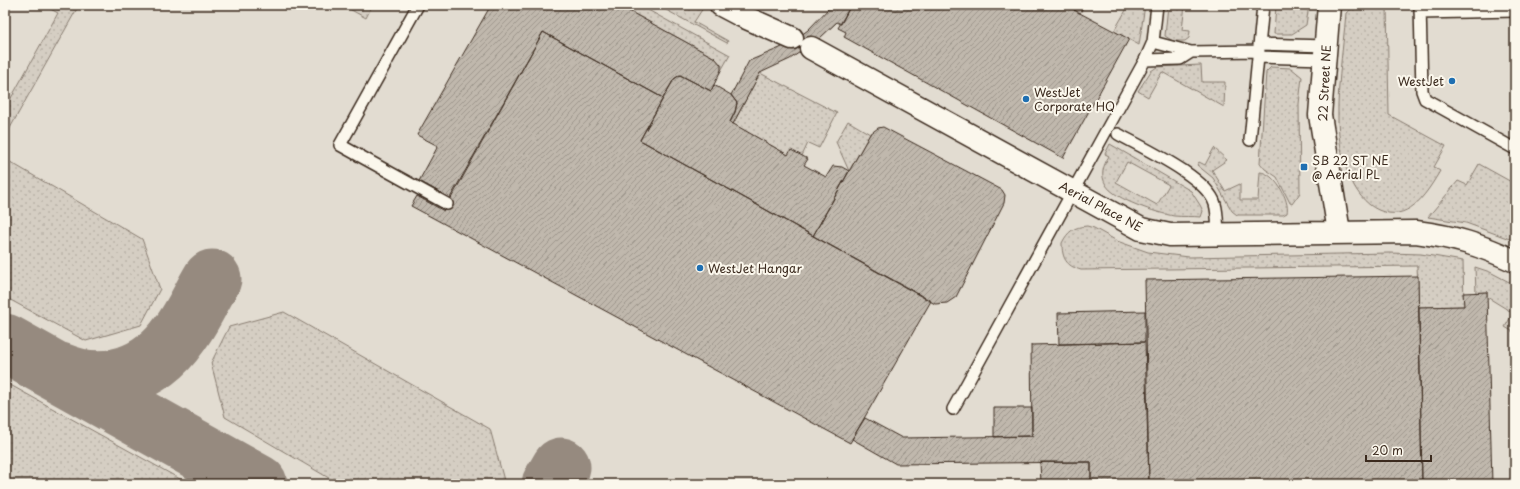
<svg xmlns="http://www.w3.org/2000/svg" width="1520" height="489" font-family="'Playpen Sans',sans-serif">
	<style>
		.built { fill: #e2dcd1 }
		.grass { fill: url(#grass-dots); stroke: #887c70; fill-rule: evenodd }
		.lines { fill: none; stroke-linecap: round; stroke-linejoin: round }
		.taxiway { stroke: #968a7f; stroke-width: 59 }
		.building { fill: url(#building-hatch); stroke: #3b2a1e }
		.lane-casing { stroke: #3b2a1e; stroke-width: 14 }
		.street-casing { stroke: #3b2a1e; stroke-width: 25 }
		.path { stroke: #3b2a1e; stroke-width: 2.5; stroke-dasharray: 4 3; stroke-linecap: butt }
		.lane { stroke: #fbf7ec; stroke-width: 11 }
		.street { stroke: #fbf7ec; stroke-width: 22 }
		.poi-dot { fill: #1f6fb2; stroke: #fbf7ec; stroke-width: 1.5 }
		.labels { text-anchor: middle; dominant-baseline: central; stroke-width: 4; stroke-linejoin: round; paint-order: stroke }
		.poi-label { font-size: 12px; fill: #3b2a1e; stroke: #fbf7ec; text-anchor: start }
		.street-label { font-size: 12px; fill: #3b2a1e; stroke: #fbf7ec }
	</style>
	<defs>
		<pattern id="grass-dots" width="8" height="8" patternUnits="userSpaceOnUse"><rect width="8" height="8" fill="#d5cec3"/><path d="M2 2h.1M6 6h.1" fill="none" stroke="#b8b1a7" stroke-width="1.8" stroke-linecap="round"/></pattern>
		<pattern id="building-hatch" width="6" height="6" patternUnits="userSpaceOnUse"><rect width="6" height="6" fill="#c0b8ad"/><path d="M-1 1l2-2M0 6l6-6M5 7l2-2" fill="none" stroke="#9d968c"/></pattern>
	</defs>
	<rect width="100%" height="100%" fill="#f0ebe0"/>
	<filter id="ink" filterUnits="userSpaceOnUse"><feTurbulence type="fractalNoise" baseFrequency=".025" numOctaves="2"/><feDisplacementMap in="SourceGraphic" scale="8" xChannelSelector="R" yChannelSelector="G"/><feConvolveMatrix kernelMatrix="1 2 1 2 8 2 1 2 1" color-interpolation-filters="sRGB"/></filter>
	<g filter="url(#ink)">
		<path class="built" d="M5,5H1515V484H5Z"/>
		<path class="grass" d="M43,5H79L5,137V109L58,13Z
			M342,5H370L372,6L366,18Z
			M618,5H639L730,55L719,74L721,65L715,58Z
			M657,5H705L694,22L728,41L727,43Z
			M1129,5H1145L1139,45L1114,31Z
			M1168,5H1185L1182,30L1190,31L1189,38L1185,41H1173L1165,36Z
			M1276,5H1309L1306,25L1292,34H1274Z
			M1380,5H1387L1389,115L1446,146L1434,167L1440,171C1428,191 1411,220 1384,212C1354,204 1342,162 1339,135C1335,99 1343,50 1346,13L1351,9Z
			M1201,65L1202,82H1225L1224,107L1162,72L1148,97L1138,91L1151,71L1157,67Z
			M1271,67L1291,68L1302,77L1299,104L1300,193L1292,204L1290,203L1277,177L1265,169L1260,163L1266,72Z
			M760,73L837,113L819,148L808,143L802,156L788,155L733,124Z
			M848,121L870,134L849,171L836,142Z
			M1110,144L1191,191L1200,205L1203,211L1201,217C1192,216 1183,217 1174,216C1157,213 1115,200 1106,185C1100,175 1103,166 1109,156L1105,154ZM1127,162L1169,185L1157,205L1116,182Z
			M1214,148L1227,160L1212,170L1225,191L1240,184V200H1258L1260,172C1275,173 1290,200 1287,213L1283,215H1237L1232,211L1213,178L1197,165L1199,162L1205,165Z
			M5,159L142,239L160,289L141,325L86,341L5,297Z
			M1479,164L1515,184V241L1466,223L1428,217L1458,181L1467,185Z
			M1087,226L1094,228L1117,241L1148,252L1189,257L1389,253L1421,254L1463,261L1464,306L1419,307L1417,266L1081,270C1066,266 1062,258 1062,243C1068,231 1074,227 1087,226Z
			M1475,267L1490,272L1515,285V333L1505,327L1513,313L1487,297V292L1476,293Z
			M284,312L490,429L505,484H339L225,417L211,363L229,327Z
			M5,382L189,484H5Z"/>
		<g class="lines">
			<path class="taxiway" d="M5,343L258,484
				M60,372C105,391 152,374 179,335C192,318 201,297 212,279
				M551,484L561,467"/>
		</g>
		<path class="building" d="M491,5L504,10L507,5H618L715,58L721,65V70L711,91L680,75L674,79L663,98L543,32L450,198L419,181L438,146L417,135Z
			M832,5H851L841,24L837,22L819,39L790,59L760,73L733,124L730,122L735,112L737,103L731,95L749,61L780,48L797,38L808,30Z
			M851,5H1074V10L1129,39L1063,158L844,37L846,32L838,28Z
			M1074,5H1084L1080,13L1074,10Z
			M543,32L663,98L640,140L931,301L850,443L411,206L417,196L444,211Z
			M680,75L711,91L714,85L731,95L737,103L735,112L730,122L788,155L791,150L808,159L804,165L826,177L833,166L842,167L849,171L813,236L640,140L674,79Z
			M883,127L1002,190L1005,195L1004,203L956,297L947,303L935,304L813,236L870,134L878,128Z
			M1418,276L1422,484H1149L1145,280Z
			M1487,292L1492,484H1422L1419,307L1464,306L1463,293Z
			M1145,311V342L1059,344L1058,313Z
			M1145,342L1149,484H1091V462L896,464L852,439L865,418L902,438L1032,436L1031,345Z
			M994,408H1032V436L994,437Z
			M1040,462H1091V484H1041Z"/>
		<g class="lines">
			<defs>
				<path id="lane" d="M418,5L340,145L447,204
					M1420,5L1422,91L1425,99L1515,149
					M1420,13L1515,11
					M1153,42L1191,52L1259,51
					M1259,44L1326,46
					M1258,57L1324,59
					M1145,60L1180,59L1191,52
					M1118,134C1143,148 1207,177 1215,204C1218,214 1217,225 1218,235
					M1250,140L1263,5
					M953,409L1145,60L1153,42L1157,5"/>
				<path id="street" d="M721,5L740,15L792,38
					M1329,5L1320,115L1339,232
					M811,48L1141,229L1170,235L1416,232C1455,237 1480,245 1515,261"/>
			</defs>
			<use href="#lane" class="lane-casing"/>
			<use href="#street" class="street-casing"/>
			<path class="path" d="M1351,6L1360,5"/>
			<use href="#lane" class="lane"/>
			<use href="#street" class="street"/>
		</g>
	</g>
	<g class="poi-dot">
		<circle cx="1452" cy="81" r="4"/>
		<circle cx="1026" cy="99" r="4"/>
		<rect x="1300" y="163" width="8" height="8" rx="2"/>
		<circle cx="700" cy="268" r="4"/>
	</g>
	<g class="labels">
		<g class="poi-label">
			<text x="1444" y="81" text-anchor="end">WestJet</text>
			<text x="1034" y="92">WestJet<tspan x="1034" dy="14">Corporate HQ</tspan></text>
			<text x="1312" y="160">SB 22 ST NE<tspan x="1312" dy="14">@ Aerial PL</tspan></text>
			<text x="708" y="268">WestJet Hangar</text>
		</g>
		<g class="street-label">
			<text transform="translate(1324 83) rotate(-87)">22 Street NE</text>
			<text transform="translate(1101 206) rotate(28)">Aerial Place NE</text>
		</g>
	</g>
	<rect width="1520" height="489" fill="none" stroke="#fbf7ec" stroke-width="20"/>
	<rect x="10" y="10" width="1500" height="469" fill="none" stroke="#3b2a1e" stroke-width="1.5" filter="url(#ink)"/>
	<path d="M1366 455v6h65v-6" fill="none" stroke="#3b2a1e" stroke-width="2"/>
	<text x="1372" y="455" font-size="12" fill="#3b2a1e" stroke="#fbf7ec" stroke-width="3" paint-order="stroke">20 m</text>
</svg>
